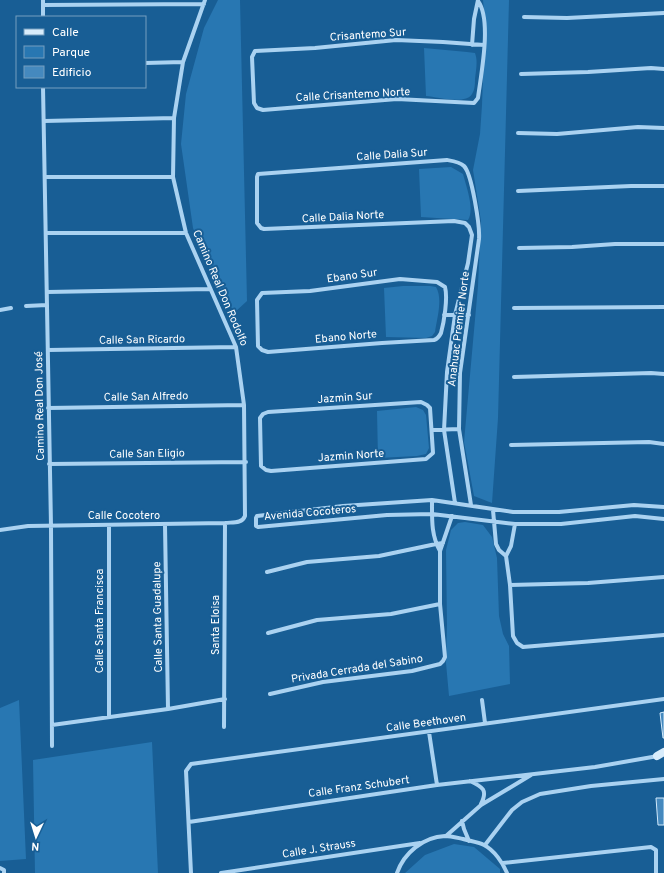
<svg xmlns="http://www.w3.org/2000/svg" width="664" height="873" font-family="Overpass,sans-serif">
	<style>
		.green { fill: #2877b2 }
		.building { fill: #4589be; stroke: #d1e9fb }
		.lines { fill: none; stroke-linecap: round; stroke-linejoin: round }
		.street { stroke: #aad2f1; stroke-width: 4 }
		.secondary { stroke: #d8ecfb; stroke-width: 8 }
		.labels { text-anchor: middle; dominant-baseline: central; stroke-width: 4; stroke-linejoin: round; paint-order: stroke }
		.street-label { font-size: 11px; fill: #fff; stroke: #185e95 }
	</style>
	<rect width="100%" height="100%" fill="#185e95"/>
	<path class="green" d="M218,0H240L247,301L235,312L220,293L193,228L181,144L186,94L204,28Z
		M483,0H509L498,418L492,503L474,496L464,442L478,286L481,221L473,170L480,134L482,105L485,21Z
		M424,48L467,52L475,53C478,61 476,70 475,79C475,83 475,90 472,94C466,105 437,97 426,96Z
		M451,167L463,174C466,186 475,209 468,220L421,217L419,169Z
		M403,286H430L436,287C443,299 437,318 435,332L432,336L426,338L386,337L384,288Z
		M416,407L423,410L426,415L429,448L426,454L417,456L378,458L377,411Z
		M465,522L483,525L492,537L497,558L499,616L503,634L509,646L510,684L449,696L446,663L447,624L446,550L451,530L458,523Z
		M19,700L26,859L0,861V708Z
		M152,742L158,873H35L33,760Z
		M454,844L474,847L500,869V873H405L425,855Z"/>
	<path class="building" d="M664,712V738H663L660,713Z
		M656,798H664V825H658Z"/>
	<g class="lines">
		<path class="street" d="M478,1C492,20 481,74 478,98L474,103L397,99L263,110L257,108L254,103L252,57L255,51L315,48L396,40L443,42L484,45
			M43,5L204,4
			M43,17V0
			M524,17L567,18L664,13
			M472,45L474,19L478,0
			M145,63L183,62
			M521,74L588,72L651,68L664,69
			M43,87L51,526L52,746
			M44,121L174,118
			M518,133L557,134L638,127L664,128
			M45,177H173
			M518,191L631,186H664
			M47,233H186
			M519,248L572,247L615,244H664
			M400,279L437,282L445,287C448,298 444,322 441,333C439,337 437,339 434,340L382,343L268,352L262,350L258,346L257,300L262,293L310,291Z
			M47,292L210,289
			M26,306L47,305
			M514,308L664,307
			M0,310L11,308
			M444,315H469
			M48,350L236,347
			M514,377L651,373L664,374
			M421,402L427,405L430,408L433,453L426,459L271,471L266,470L261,466L260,418L263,414L268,412Z
			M48,408L244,405
			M432,430L459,429
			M511,445L649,442L664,444
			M49,464L246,462
			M432,500C432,519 431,535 440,551
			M455,503L444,430L447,372L455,315L468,263L472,235L469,227L465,223L454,221L264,229L261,228L257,223V177L258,174L447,160C453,161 460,162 464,166C472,174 480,227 479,239L460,373L459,429L471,505
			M664,507L634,505L559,512H513L432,500L343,506L257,516L256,518V526L258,527L387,515L432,514L515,524H561L635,516L664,519
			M493,510L496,544L499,550L506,556
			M515,524L511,546L506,556L510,585L513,636L517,643L523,647L664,635
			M109,525V717
			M165,525L168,709
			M0,530L28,526L225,523C232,522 242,524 245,516L244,405L236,347L186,233L173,177L174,118L183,62L205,0
			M267,572L307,562L379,556L436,544L443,543
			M510,585L588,583L664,577
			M268,633L317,620L391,614L440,604
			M270,694L323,682L412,671L440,664L443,661L445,657L440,604V551L452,516
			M482,700L485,723
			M52,725L168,709L225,699
			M224,727L225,523
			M429,732L437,785
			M470,781C483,787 488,790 481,804
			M462,821L464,829L469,841
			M189,822L437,785L595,767L658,756
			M446,836L481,805L531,775
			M485,845L512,810L522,802L540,794L591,786L664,779
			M503,863L651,847L656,850V873
			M0,868L4,870V873
			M191,873L186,771L191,764L664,699
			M221,873L420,843
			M397,873C404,853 423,837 445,836C451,836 458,838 463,839C470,841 478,842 484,845C494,850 503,863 507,873"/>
		<path class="secondary" d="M657,756L664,752"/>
	</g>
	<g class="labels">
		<g class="street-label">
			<text transform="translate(368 35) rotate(-4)">Crisantemo Sur</text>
			<text transform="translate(353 95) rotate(-3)">Calle Crisantemo Norte</text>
			<text transform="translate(392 155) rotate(-4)">Calle Dalia Sur</text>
			<text transform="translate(343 217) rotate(-3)">Calle Dalia Norte</text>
			<text transform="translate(352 276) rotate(-8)">Ebano Sur</text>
			<text transform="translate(220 288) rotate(67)">Camino Real Don Rodolfo</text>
			<text transform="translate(459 329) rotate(-83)">Anahuac Premier Norte</text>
			<text transform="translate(346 337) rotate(-5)">Ebano Norte</text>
			<text transform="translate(142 340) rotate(-1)">Calle San Ricardo</text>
			<text transform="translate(146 397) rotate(-1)">Calle San Alfredo</text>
			<text transform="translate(345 398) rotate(-4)">Jazmin Sur</text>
			<text transform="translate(40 406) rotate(-91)">Camino Real Don José</text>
			<text transform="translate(147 454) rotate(-1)">Calle San Eligio</text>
			<text transform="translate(351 456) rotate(-4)">Jazmin Norte</text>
			<text transform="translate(310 513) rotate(-5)">Avenida Cocoteros</text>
			<text x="124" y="516">Calle Cocotero</text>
			<text transform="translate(158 617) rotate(-91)">Calle Santa Guadalupe</text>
			<text transform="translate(100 621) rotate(-90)">Calle Santa Francisca</text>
			<text transform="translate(216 625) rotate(-90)">Santa Eloisa</text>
			<text transform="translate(357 669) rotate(-9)">Privada Cerrada del Sabino</text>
			<text transform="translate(426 723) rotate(-8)">Calle Beethoven</text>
			<text transform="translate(359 787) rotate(-8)">Calle Franz Schubert</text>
			<text transform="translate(319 849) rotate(-9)">Calle J. Strauss</text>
		</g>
	</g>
	<rect x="16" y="16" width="130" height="72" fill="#185e95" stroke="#749ebf"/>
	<rect x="24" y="29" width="20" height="6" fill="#d8ecfb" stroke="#749ebf"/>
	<text x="52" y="36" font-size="12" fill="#ffffff">Calle</text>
	<rect x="24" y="46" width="20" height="12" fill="#2877b2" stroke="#749ebf"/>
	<text x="52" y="56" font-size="12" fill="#ffffff">Parque</text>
	<rect x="24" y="66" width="20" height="12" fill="#4589be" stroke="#749ebf"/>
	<text x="52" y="76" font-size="12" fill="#ffffff">Edificio</text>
	<g transform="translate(36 837) rotate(184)" stroke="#185e95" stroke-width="3" paint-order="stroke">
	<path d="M0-3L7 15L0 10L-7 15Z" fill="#ffffff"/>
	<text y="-6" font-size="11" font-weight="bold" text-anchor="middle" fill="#ffffff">N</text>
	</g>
</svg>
